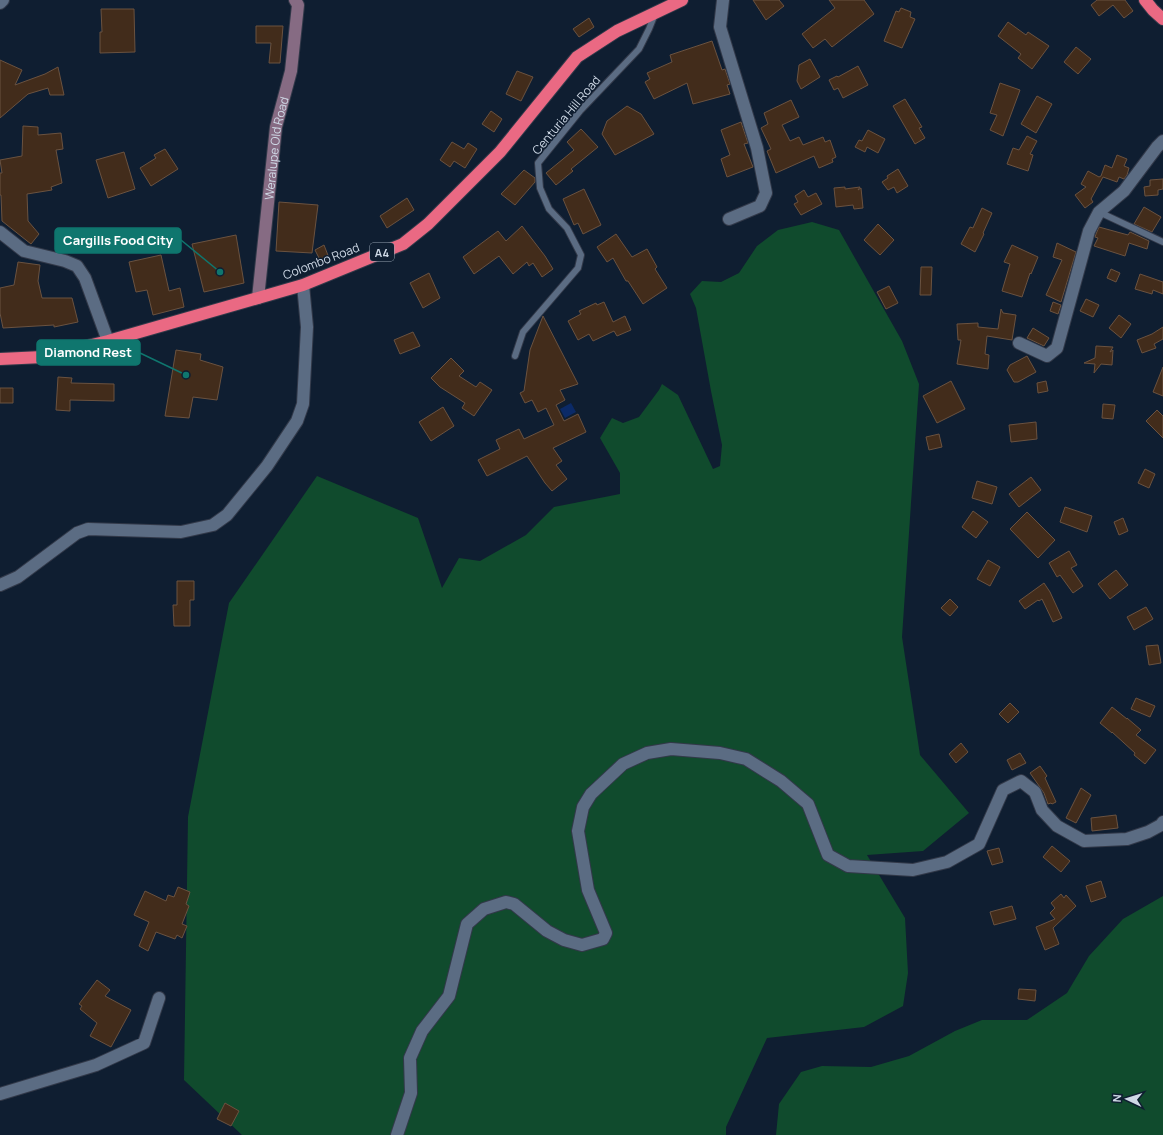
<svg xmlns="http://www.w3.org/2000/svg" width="1163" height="1135" font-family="Manrope,sans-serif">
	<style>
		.green { fill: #104b2d }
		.water { fill: #0b2a67 }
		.building { fill: #422c1b; stroke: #6a5240 }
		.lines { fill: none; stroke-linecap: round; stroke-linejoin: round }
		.lane-casing { stroke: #323949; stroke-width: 8 }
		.street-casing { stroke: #323949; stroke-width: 14 }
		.secondary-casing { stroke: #323949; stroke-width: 14 }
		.highway-casing { stroke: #323949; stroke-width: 14 }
		.lane { stroke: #5b6c83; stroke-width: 6 }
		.street { stroke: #5b6c83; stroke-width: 12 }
		.secondary { stroke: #866b83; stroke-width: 12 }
		.highway { stroke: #ea6983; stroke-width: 12 }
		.labels { text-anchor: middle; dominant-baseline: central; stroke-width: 3; stroke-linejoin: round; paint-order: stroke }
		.shield { fill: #0f1e31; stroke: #95a1b0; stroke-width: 1 }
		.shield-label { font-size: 11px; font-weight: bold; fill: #cfd9e6 }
		.street-label { font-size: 12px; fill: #cfd9e6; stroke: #0f1e31 }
		.leader { fill: none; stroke: #0f766e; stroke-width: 1.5 }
		.callout-dot { fill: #0f766e; stroke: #0f1e31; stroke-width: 1.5 }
		.callout { fill: #0f766e; stroke: #0f766e; stroke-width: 1.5 }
		.callout-label { font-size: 13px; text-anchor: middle; font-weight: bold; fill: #fff }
	</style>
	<rect width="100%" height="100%" fill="#0f1e31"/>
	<path class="green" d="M812,222L839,230L902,341L919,384L902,637L920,755L969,813L923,851L867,855L905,918L908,973L903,1006L864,1027L767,1038L726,1127V1135H242L184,1080L188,817L229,603L317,476L418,518L442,588L459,558L480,561L526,535L554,507L620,494V473L600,438L612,418L623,423L639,417L659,390L662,384L678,395L713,469L720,466L722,445L711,391L696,308L690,294L702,281L721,282L739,273L757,246L778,230Z
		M1163,896V1135H776L779,1104L801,1072L822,1066L871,1067L909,1056L955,1031L982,1020H1027L1067,993L1089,956L1123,919Z"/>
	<path class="water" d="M571,403L576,412L565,418L560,409Z"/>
	<path class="building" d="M753,0H779L784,6L766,20Z
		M829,0H864L874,14L832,47L825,39L813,48L802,34L835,8Z
		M1097,0H1125L1133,11L1124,18L1113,5L1099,16L1091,5Z
		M901,8L911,12L910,17L915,19L902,48L884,41L896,11L899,12Z
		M101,9H134L135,52L100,53V32H102Z
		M589,18L594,27L579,37L573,29Z
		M1008,22L1026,35L1028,32L1049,46L1032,69L1018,58L1021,54L998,36Z
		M256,26H283L280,63H269L271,43H256Z
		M712,41L722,70L725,69L730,84L727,85L730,94L693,104L687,83L654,99L645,82L650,79L647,73L672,62L670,55Z
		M1076,47L1091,59L1078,74L1064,62Z
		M810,59L820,77L801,89L797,81L799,65Z
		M0,60L22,70L15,85L45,74L58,67L64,95H50L48,88L28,94L0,118Z
		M858,66L868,85L843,98L838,88L834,90L829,80L837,76L838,77Z
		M517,71L533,77L521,101L506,94Z
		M1000,83L1020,90L1003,136L990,130L997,115L990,113Z
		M1037,96L1052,104L1036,133L1021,124Z
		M905,99L922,127L919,128L925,138L915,144L893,106Z
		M791,100L799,117L782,125L790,141L799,137L803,145L823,137L825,142L830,140L836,157L832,159L833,162L819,168L814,156L776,173L767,151L771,149L761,128L768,124L764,113Z
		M627,106L641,114L654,134L615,155L602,134L607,121Z
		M491,111L502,119L494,132L482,124Z
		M741,122L748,143L744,144L753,167L727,177L721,159L730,155L721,130Z
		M23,126L38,127V135L61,133L63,149L56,150L62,183L51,187L52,190L27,194L28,221L39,234L31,244L2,221L1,195H0V173H2L0,160L22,156Z
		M581,129L598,147L571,169L573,171L556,185L546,173L574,150L567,142Z
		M868,130L885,139L878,153L867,147L865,152L855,147L859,140L862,141Z
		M1027,136L1037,141L1030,154L1033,155L1028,171L1007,164L1013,148L1019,150Z
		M452,142L464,149L468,143L477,149L465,168L454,161L450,167L440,160Z
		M165,149L178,169L151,186L140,168L156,158L154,155Z
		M124,152L135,189L108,198L96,160Z
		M1117,155L1127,159L1124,166L1129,168L1127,175L1124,179L1119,177L1117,182L1103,177L1091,199L1093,202L1085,208L1075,195L1086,187L1081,184L1088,171L1099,177L1101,176L1105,165L1112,168Z
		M898,169L908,186L897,193L894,187L888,190L882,182L888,178L887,176Z
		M524,170L535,178V182L515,205L501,194Z
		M1163,179V189L1158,190V195L1145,196L1144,187L1150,186V180Z
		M845,187V189L860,187L858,190L861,188L863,208L854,209L853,205L836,207L834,188Z
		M584,189L601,225L583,234L578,223L574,225L563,199Z
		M804,190L808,197L816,193L822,204L801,215L794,204L798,202L795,196Z
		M407,198L414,210L387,228L380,216Z
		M279,202L318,205L312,253L276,251Z
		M1144,207L1161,217L1152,232L1134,224Z
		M982,208L992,213L983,233L984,234L975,252L961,244L970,227L973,228Z
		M878,224L894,240L880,255L864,240Z
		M522,226L545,256L553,269L542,277L533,263L529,266L527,262L513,274L499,256L474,274L463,257L498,231L506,241Z
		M1099,227L1128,235L1130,232L1149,241L1147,249L1129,243L1125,256L1094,246L1098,238L1095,237L1096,234Z
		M616,234L632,257L647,249L657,267L655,269L667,288L643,304L628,281H626L613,258L607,262L597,247Z
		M236,235L244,283L204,292L192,244Z
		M1057,243L1076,252L1061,302L1046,295L1062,260L1053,257Z
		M324,245L329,258L321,262L315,250Z
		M1012,245L1038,257L1031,274L1030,273L1022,297L1002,291L1010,264L1004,262Z
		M161,255L169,291L180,288L184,307L153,315L147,290L136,292L129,262Z
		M18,262L40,265L38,281L42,298H72L78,322L54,327V325L3,328L0,313V288L14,285Z
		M921,267H932L931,295H920Z
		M1111,269L1120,273L1116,282L1107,278Z
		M429,273L440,298L423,308L410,283Z
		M1140,274L1163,282V294L1153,290L1152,294L1135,289Z
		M889,286L898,303L886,309L877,292Z
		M1086,299L1099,305L1093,317L1080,311Z
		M604,302L613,322L625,316L631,330L617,336L614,331L593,341L589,334L578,340L568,321L581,314L579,311L596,303L597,305Z
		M1053,302L1061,305L1058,314L1050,311Z
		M1001,309L1003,313L1016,315L1012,340L987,336L985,354L989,355L988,369L957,364L961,340H958L957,324L978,323V327L998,329Z
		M1119,315L1131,324L1121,338L1109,328Z
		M543,316L578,384L560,390L565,400L556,405L564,421L578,414L586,432L553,448L562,461L556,465L567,479L552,491L545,483L527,456L487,476L478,460L500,449L496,440L519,429L524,439L554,425L546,408L538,412L532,400L525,403L520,393L524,391L530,350Z
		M1163,327V339L1154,344L1156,348L1142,353L1137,340L1152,334Z
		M1033,328L1049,338L1044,346L1027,338Z
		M413,332L420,346L400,354L394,340Z
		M1096,346L1113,347L1110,352L1113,350L1112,365L1101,364L1094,373L1095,364L1084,363L1095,358Z
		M176,350L201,354L200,360L223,367L217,400L193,397L189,418L165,416Z
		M1027,356L1036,372L1018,382H1014L1007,370L1010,365Z
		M451,358L464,371L459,376L476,387L480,382L492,390L474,416L462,408L465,403L440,387L431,378Z
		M1163,367V396L1153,392Z
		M58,377L72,378L71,383L114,384V401L70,400V411L56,410Z
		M951,381L965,409L937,423L923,396Z
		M1046,381L1048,391L1038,393L1037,383Z
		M0,388H13V403H0Z
		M1103,404L1115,405L1113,419L1102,418Z
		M443,407L454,426L431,441L419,422Z
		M1157,410L1163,416V438L1146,421Z
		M1036,422L1037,439L1011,442L1009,425Z
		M939,434L942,447L929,450L926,437Z
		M1145,469L1155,474L1149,488L1138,483Z
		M1031,477L1041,490L1019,507L1009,494Z
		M977,481L997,487L992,504L972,498Z
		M1065,507L1092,516L1087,532L1060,522Z
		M973,511L988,522L976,538L962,527Z
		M1027,512L1055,540L1038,558L1010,529Z
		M1123,518L1128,531L1119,535L1114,522Z
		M1069,551L1077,565L1071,568L1083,586L1073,593L1060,575L1057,577L1049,563Z
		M988,560L1000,567L990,586L977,579Z
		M1116,570L1128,585L1110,599L1098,584Z
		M177,581H194V600H190V626H174L173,605H177Z
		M1044,583L1050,592L1062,618L1053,622L1042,599L1039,601L1038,600L1025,609L1019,601Z
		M950,599L958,607L950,616L941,608Z
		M1146,607L1153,619L1134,630L1127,617Z
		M1158,645L1161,663L1149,665L1146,646Z
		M1136,698L1155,706L1150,717L1131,709Z
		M1010,703L1019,712L1008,723L999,714Z
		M1112,707L1127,719V718L1141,730L1136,735L1156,750L1145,764L1134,755L1135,753L1112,732V733L1100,723Z
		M961,743L968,752L956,763L949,754Z
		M1020,753L1026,763L1012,770L1007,760Z
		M1040,766L1047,776L1045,778L1056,802L1052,804L1051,803L1048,804L1044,793L1030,773Z
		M1081,788L1091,795L1076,823L1066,818Z
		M1116,815L1118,828L1092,831L1091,818Z
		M1052,846L1070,861L1061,872L1043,857Z
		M999,848L1003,862L992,865L987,851Z
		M1101,881L1106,897L1091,902L1086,886Z
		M178,887L190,892L186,904L189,906L182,924L187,926L182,938L177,935L175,939L156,932L148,951L139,946L149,922L134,915L145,891L166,901L168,895L174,897Z
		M1061,894L1064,898L1066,895L1076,906L1053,928L1059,944L1045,950L1036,927L1055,919L1050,913L1055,908L1051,903Z
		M1012,906L1016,919L994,925L990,912Z
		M97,980L110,990L105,996L131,1010L111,1047L90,1036L97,1023L80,1009L82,1006L79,1004Z
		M1019,989L1036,990L1035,1001L1018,999Z
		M225,1103L239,1111L231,1126L217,1119Z"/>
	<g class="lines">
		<defs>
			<path id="lane" d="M1099,212L1163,242
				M515,356L523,332L578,268L581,255L567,228L549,209L540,188L538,163L580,111L639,49L649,29L655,14"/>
			<path id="street" d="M723,0L720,27L757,148L766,193L760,206L729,219
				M0,3L3,0
				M0,232L24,251L65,261L77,266L85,278L108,341
				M1019,343L1047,356L1057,348L1089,231L1099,212L1124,191L1157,147L1163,141
				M0,585L18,577L77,533L88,529L181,532L213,525L227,515L267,466L297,421L303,404L307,327L303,285
				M0,1094L96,1065L144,1043L159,998
				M397,1135L411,1093L410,1058L422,1031L449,996L467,924L484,909L506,902L514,904L547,931L564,940L582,945L603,939L606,933L588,890L578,831L583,807L591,794L623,764L647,753L671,749L720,753L746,759L781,781L808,804L828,855L848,866L913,870L947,862L979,844L1003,790L1021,781L1035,792L1042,810L1057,826L1084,841L1127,839L1148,832L1161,825L1163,822"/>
			<g id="secondary">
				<path id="s1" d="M258,298L276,127L291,71L298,5L295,0"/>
			</g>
			<path id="highway" d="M1145,0L1153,10L1163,19
				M0,359L43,357L108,341L258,298L303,285L403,244L428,224L500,152L577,57L617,31L682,0"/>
		</defs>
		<use href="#lane" class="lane-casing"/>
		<use href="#street" class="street-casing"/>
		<use href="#secondary" class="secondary-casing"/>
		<use href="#highway" class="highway-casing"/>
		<use href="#lane" class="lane"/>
		<use href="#street" class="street"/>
		<use href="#secondary" class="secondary"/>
		<use href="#highway" class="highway"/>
	</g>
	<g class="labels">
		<rect class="shield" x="370" y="243" width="24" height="18" rx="3"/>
		<g class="shield-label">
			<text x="382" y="252">A4</text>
		</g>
		<g class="street-label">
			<text transform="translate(566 115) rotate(-50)">Centuria Hill Road</text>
			<text stroke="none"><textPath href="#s1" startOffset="151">Weralupe Old Road</textPath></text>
			<text transform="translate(321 261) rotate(-21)">Colombo Road</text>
		</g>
	</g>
	<path class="leader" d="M220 272L181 240M186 375L140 353"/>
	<g class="callout-dot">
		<circle cx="220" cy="272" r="4"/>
		<circle cx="186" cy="375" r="4"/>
	</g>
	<g class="callout">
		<rect x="55" y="228" width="126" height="25" rx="4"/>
		<rect x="37" y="340" width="103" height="25" rx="4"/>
	</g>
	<g class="callout-label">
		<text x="118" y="245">Cargills Food City</text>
		<text x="88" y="357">Diamond Rest</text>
	</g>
	<g transform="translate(1127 1099) rotate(274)" stroke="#0f1e31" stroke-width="3" paint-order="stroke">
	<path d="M0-3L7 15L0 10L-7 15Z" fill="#cfd9e6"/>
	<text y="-6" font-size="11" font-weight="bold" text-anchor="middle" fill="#cfd9e6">N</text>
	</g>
</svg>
